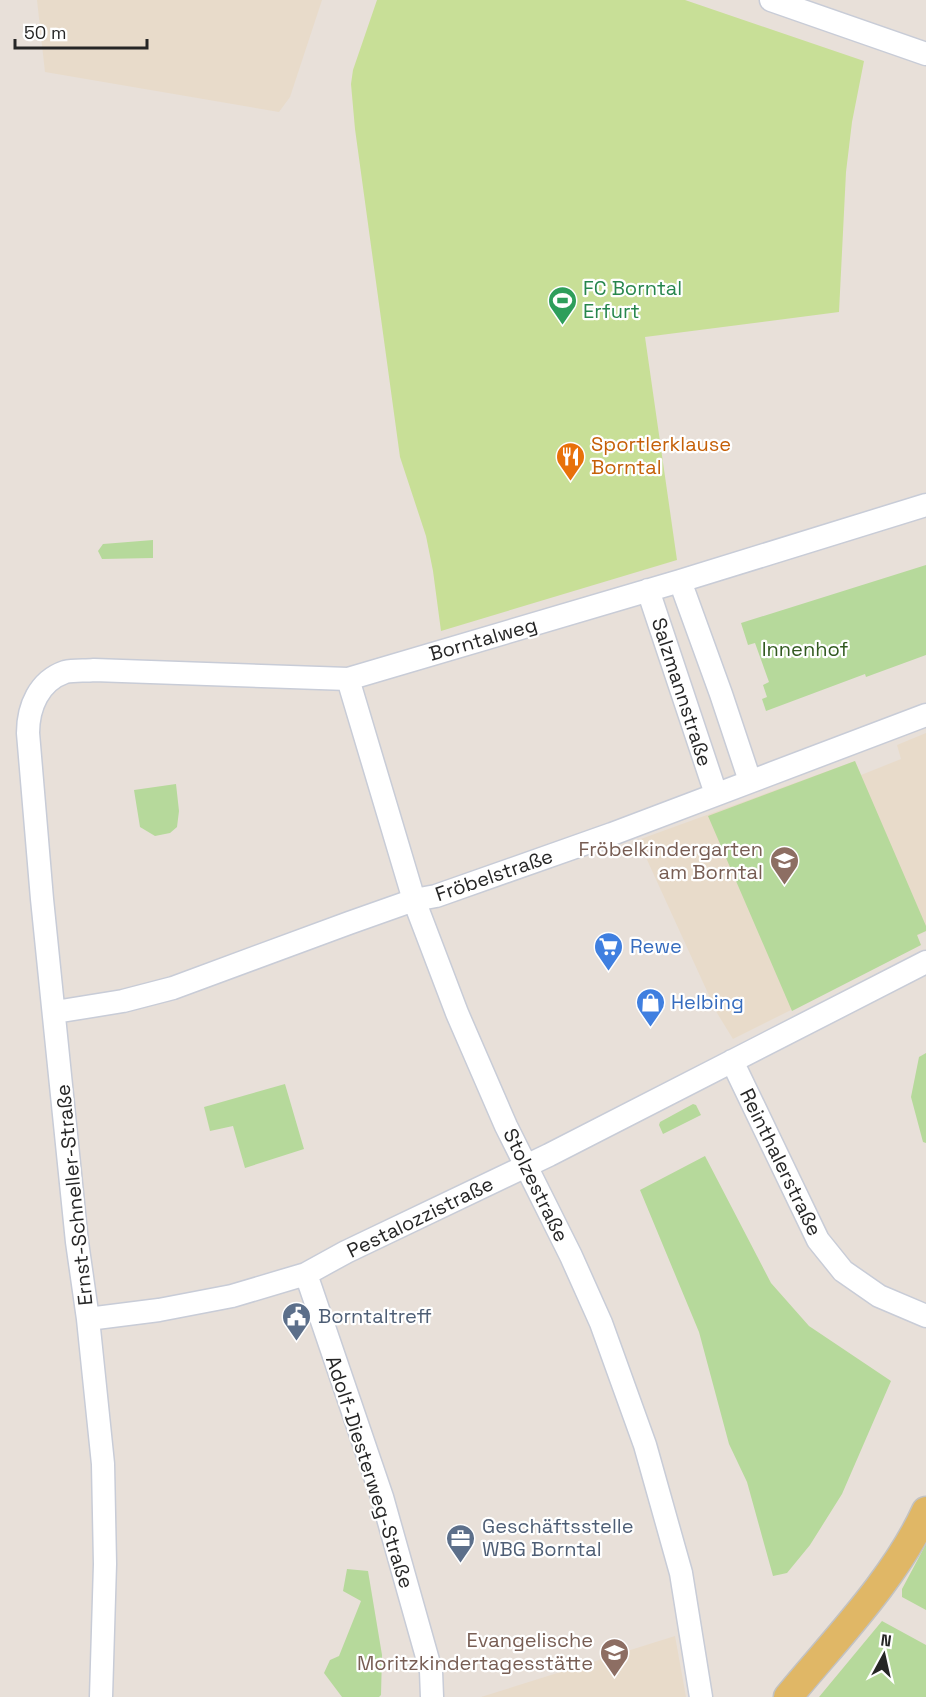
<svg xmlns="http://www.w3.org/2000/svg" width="926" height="1697" font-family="'Space Grotesk',sans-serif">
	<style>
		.education { fill: #e8dbca }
		.green { fill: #b6d99b }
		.pitch { fill: #c8df97 }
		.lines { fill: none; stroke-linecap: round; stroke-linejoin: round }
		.minor-casing { stroke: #c8ccd7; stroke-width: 25 }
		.major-casing { stroke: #c2c2c2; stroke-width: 31 }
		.minor { stroke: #fff; stroke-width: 22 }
		.major { stroke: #e0b766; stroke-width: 28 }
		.labels { text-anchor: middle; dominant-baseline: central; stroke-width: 4.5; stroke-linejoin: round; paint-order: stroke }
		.leisure-label { font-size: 20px; fill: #27864d; stroke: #fff; text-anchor: start }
		.food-label { font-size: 20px; fill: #c56008; stroke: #fff; text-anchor: start }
		.street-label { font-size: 20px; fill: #262626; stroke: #fff }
		.park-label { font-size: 20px; fill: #325a20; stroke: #fff }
		.education-label { font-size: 20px; fill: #785e54; stroke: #fff; text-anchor: end }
		.shop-label { font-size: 20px; fill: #366cbe; stroke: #fff; text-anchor: start }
		.service-label { font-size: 20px; fill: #4e5e75; stroke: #fff; text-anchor: start }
	</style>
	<rect width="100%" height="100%" fill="#e8e0d9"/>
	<path class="education" d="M37,0H322L290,97L279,112L45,72Z
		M926,733V931L917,936L921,945L733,1039L717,1013L638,840L855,761L861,775L901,759L897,745Z
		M675,1636L686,1697H481Z"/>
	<path class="green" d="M153,540V558L102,559L98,551L103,544Z
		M926,565V655L866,677L865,674L766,711L762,699L767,697L763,685L769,682L755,643L748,645L741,623Z
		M855,761L926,926V931L917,935L921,945L792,1011L708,816Z
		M176,784L179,811L177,827L170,833L155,836L140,827L134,790Z
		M926,1053V1143L923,1142L911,1097L919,1057Z
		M285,1084L304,1149L245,1168L233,1126L210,1131L204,1107Z
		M693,1104L696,1105L701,1115L663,1134L659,1125L660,1122Z
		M705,1156L771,1283L809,1326L891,1381L842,1494L810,1545L787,1573L773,1576L747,1482L729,1444L699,1332L640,1190Z
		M926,1544V1610L902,1597V1589Z
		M347,1569L368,1571L382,1655L381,1695L379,1697H342L324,1673L330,1660L339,1656L361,1601L343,1591Z
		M882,1621L926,1645V1697H819Z"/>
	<path class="pitch" d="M377,0H685L864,61L852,122L846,172L839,312L645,337L677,560L441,631L433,571L426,536L400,457L355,129L351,84L353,70Z"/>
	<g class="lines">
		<defs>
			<path id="minor" d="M771,0L926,54
				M680,581L721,694L750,781
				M648,590L716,794
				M348,679L414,900L457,1013L506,1126L571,1256L601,1323L645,1445L681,1573L701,1697
				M55,1012L123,1001L173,988L349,923L414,900L436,896L612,834L926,715
				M732,1061L818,1240L843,1271L879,1296L926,1316
				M306,1274L382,1497L431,1671L432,1697
				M88,1319L159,1310L232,1296L306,1274L346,1252L549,1155L926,962
				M101,1697L105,1564L103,1464L88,1319L77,1242L42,899L28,733C28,707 39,681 65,672C74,670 85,671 94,670L348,679L680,581L926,505"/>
			<path id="major" d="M788,1697C835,1640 895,1579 926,1511"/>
		</defs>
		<use href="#minor" class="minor-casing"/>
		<use href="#major" class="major-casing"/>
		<use href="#minor" class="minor"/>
		<use href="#major" class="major"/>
	</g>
	<defs>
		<symbol id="stadium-pin" viewBox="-11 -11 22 30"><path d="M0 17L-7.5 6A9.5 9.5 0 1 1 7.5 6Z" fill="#2e9e5b" stroke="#fff"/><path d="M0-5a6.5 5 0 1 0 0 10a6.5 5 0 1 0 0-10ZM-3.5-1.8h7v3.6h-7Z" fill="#fff"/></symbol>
		<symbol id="restaurant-pin" viewBox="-11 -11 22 30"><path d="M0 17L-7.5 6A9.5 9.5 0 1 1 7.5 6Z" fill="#e8710a" stroke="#fff"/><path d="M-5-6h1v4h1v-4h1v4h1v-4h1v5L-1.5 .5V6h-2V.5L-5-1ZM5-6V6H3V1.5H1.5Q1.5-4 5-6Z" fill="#fff"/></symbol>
		<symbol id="school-pin" viewBox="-11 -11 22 30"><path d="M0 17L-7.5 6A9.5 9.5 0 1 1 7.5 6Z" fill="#8d6e63" stroke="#fff"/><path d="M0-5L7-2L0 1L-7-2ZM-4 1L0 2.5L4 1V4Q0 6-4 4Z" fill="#fff"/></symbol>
		<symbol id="supermarket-pin" viewBox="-11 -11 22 30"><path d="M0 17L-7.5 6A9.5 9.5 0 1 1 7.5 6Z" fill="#3f7fe0" stroke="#fff"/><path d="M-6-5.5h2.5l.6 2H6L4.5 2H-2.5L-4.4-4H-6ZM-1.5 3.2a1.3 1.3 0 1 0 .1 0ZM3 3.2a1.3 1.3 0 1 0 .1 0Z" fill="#fff"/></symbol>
		<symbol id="shop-pin" viewBox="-11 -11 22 30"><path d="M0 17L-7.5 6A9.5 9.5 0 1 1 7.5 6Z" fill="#3f7fe0" stroke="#fff"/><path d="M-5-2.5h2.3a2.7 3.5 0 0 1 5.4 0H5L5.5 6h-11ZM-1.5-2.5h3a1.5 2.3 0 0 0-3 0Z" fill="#fff"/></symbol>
		<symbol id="civic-pin" viewBox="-11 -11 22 30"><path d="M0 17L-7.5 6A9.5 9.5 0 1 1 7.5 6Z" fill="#5c6f8a" stroke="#fff"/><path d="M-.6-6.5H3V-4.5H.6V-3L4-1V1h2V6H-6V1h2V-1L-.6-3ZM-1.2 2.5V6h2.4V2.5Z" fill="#fff"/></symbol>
		<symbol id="office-pin" viewBox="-11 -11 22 30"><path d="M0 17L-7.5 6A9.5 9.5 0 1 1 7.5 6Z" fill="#5c6f8a" stroke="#fff"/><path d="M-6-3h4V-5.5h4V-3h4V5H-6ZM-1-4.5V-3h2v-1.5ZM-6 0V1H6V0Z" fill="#fff"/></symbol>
	</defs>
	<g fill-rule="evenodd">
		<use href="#stadium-pin" x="546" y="284" width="33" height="45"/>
		<use href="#restaurant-pin" x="554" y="440" width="33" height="45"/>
		<use href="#school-pin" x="768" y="844" width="33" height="45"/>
		<use href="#supermarket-pin" x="592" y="930" width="33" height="45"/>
		<use href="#shop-pin" x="634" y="986" width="33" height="45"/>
		<use href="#civic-pin" x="280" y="1300" width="33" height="45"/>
		<use href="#office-pin" x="444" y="1522" width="33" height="45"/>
		<use href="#school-pin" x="598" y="1636" width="33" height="45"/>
	</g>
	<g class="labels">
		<g class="leisure-label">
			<text x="583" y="288">FC Borntal<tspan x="583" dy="23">Erfurt</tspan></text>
		</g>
		<g class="food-label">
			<text x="591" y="444">Sportlerklause<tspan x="591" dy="23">Borntal</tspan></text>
		</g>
		<g class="street-label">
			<text transform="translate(483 639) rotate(-16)">Borntalweg</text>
			<text transform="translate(682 692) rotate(72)">Salzmannstraße</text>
			<text transform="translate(494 875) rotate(-19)">Fröbelstraße</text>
			<text transform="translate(781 1162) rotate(64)">Reinthalerstraße</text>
			<text transform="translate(536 1185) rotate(64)">Stolzestraße</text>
			<text transform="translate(74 1195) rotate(-96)">Ernst-Schneller-Straße</text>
			<text transform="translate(420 1217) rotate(-26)">Pestalozzistraße</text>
			<text transform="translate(370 1472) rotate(72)">Adolf-Diesterweg-Straße</text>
		</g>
		<g class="park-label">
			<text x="805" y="649">Innenhof</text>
		</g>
		<g class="education-label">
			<text x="763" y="849">Fröbelkindergarten<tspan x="763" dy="23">am Borntal</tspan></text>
			<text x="593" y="1640">Evangelische<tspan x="593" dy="23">Moritzkindertagesstätte</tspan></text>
		</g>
		<g class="shop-label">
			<text x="630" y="946">Rewe</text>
			<text x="671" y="1002">Helbing</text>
		</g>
		<g class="service-label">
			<text x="318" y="1316">Borntaltreff</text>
			<text x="482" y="1526">Geschäftsstelle<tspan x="482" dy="23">WBG Borntal</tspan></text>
		</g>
	</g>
	<g transform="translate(884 1655) rotate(8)" stroke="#ffffff" stroke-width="4.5" paint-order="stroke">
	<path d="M0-4.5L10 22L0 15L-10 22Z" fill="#262626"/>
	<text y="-9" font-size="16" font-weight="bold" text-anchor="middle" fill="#262626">N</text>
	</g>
	<path d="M15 39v9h132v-9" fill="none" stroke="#262626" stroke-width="3"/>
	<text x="24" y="39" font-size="18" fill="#262626" stroke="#ffffff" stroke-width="4.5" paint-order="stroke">50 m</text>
</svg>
